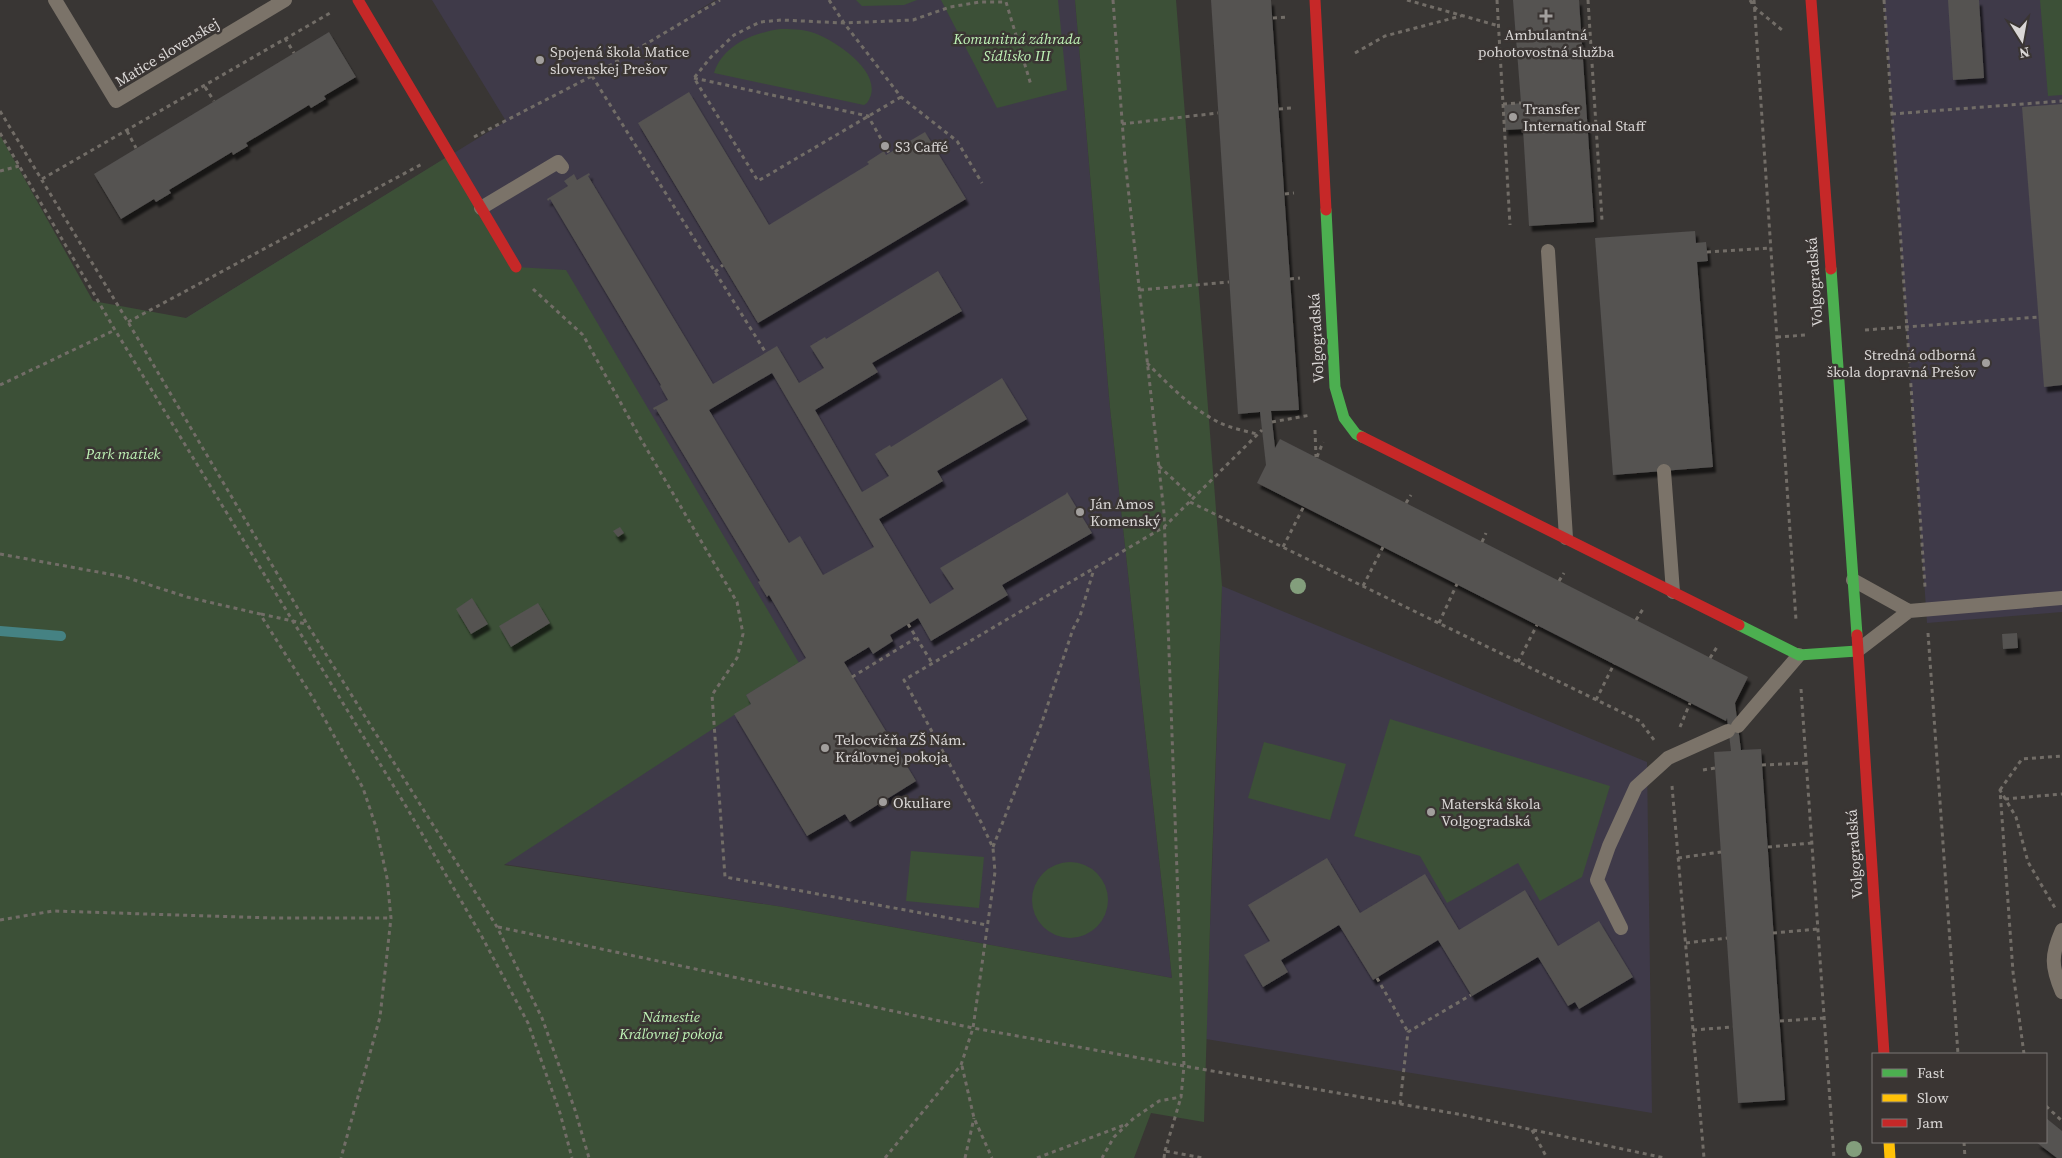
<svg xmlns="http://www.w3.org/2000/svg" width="2062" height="1158" font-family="'Source Serif 4',serif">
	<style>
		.education { fill: #3f3a49 }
		.green { fill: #3c5037 }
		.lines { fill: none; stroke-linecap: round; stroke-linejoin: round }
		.stream { stroke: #458283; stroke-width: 10 }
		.building { fill: #545251; fill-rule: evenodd; filter: url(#shadow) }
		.path { stroke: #726d67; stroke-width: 3; stroke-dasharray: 4 4; stroke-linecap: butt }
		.lane { stroke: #7b7369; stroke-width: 14 }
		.fast { stroke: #4caf50; stroke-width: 11 }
		.slow { stroke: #ffc107; stroke-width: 11 }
		.jam { stroke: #c62828; stroke-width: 11 }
		.tree { fill: #839e7c }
		.poi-dot { fill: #a29f9d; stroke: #3a3533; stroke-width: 2 }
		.labels { text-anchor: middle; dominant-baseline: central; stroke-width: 5; stroke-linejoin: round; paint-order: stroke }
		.poi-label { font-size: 15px; fill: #dad7d6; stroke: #3a3533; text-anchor: start }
		.park-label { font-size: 15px; font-style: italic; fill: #bff3b6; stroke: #3a3533 }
		.street-label { font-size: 15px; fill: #dad7d6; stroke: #3a3533 }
	</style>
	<defs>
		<filter id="shadow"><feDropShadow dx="3" dy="5.5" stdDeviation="1" flood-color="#0009"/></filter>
	</defs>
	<rect width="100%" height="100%" fill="#393634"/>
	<path class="education" d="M432,0H715L679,22L717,0H1075L1110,408L1172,978L783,907L503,864L186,318L506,121Z
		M1884,0H2062V612L1927,623Z
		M1222,586L1647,762L1652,1113L1206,1039Z"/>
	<path class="green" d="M856,0H917L904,5L862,6Z
		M941,0H1058L1067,90L997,108Z
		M1075,0H1176L1222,586L1212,861L1204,1122L1151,1113L1134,1158H0V135L93,301L186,318L450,155L516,267L566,270L799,663L746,695L751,704L504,865L783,907L1172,978L1110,408Z
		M2040,0H2062V95L2048,96Z
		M780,29C790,29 801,29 811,32C834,39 888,74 867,103L864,105L714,73C723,45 753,33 780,29Z
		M1390,719L1610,786L1582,877L1540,901L1518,863L1447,903L1420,856L1354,836Z
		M1264,742L1346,764L1330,820L1248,798Z
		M911,851L984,857L979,908L906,901Z
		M1032 900a38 38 0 1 1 76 0a38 38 0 1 1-76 0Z"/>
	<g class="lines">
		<path class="stream" d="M0,631L61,636"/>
	</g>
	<path class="building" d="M1211,0H1271L1299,410L1271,411L1275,448L1280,439L1748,677L1735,703L1741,750L1761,749L1785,1100L1738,1103L1714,752L1731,751L1727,718L1726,721L1257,483L1266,465L1260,412L1238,414Z
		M1513,0H1579L1594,222L1529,226L1523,129L1505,130L1504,105L1521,103Z
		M1948,0H1979L1984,78L1953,80Z
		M329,32L356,77L324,96L326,99L311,108L309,105L246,143L248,146L233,155L232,152L169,190L171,193L156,202L154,199L121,219L94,174Z
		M689,92L769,225L869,164L867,162L884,151L886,155L925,132L966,199L758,323L638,123Z
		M2062,104V385L2044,387L2022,107Z
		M589,173L590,175L588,176L713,384L777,346L799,383L824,368L810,346L825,337L826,339L938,271L962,311L872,363L878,372L815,410L862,492L889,476L875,454L890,445L891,447L1002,378L1027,419L937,471L943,481L879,519L930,604L954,589L940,568L1066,494L1067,492L1092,533L1002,585L1008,595L931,641L918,618L890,635L893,641L873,654L869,647L844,662L916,781L850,822L845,814L807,836L734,714L751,704L746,695L806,658L769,595L767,597L758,582L760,581L656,409L654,410L653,408L668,400L660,386L661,385L550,199L548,201L547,199L568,186L564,181L574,174L577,180ZM772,373L874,547L823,575L800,536L789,543L709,410Z
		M1695,231L1696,243L1706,242L1708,261L1697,262L1713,467L1613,475L1595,238Z
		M620,527L624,533L618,537L613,531Z
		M472,598L488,624L471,634L456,609Z
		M538,603L550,623L511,647L499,626Z
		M2017,633L2018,648L2003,649L2002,634Z
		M1327,858L1360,913L1425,874L1459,930L1525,890L1558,946L1599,921L1633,977L1579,1009L1575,1002L1568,1006L1538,957L1472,996L1438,940L1373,980L1339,925L1281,960L1288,972L1263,987L1244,955L1270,941L1248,905Z
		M2046,1118L2062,1131V1158H2057L2036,1142H2046Z"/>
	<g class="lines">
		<path class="path" d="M829,0L844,23L901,97L957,141L982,183
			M1113,0L1125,160L1164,513L1184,1066L1463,1115L1665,1158
			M1407,0L1499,26
			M1497,0L1510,225
			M1588,0L1602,220
			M1750,0L1754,7L1782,30
			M1754,0L1796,620
			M1884,0L1925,587
			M1273,18L1287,17
			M285,38L294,53
			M1355,53L1385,36L1461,16
			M592,76L766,353
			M694,78L868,116L889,153
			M205,87L214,101
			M901,97L758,181L694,78L711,57L734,35L760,22L782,20L844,23L913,20L950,7L980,2H1006L1031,85
			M1503,104L1521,103
			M1279,109L1291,108
			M0,111L128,322L307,624L497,927L542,1018L575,1110L589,1158
			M1892,114L2062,101
			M1122,124L1218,113
			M127,131L136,148
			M0,133L115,330L407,808L481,935L528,1023L560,1113L572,1158
			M474,137L592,76L720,0
			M0,171L19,166
			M42,179L330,13
			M1285,194L1294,193
			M1707,252L1771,248
			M715,272L723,265
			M1290,279L1300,278
			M533,289L583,335L642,441L737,602L743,634L737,658L712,695L725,877L987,925
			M1140,290L1229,282
			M128,322L422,164
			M1865,330L2039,317
			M1777,337L1806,335
			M1147,363C1169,385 1192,409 1220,423C1231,428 1245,431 1257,434
			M0,385L115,330
			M1272,422L1311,415
			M1315,430L1316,457
			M1317,457L1323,442
			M1159,466L1193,498
			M1190,502L1640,721L1654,740
			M1406,503L1411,495
			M1482,542L1486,533
			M1283,547L1304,506
			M0,554L125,577L187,597L260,614L313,698L363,788L376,827L387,878L391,918L380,1017L341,1158
			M1559,581L1564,573
			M1363,586L1383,547
			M261,614L306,624
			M1636,620L1643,609
			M1439,623L1457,584
			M908,624L932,663
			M1928,633L1958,1054
			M1710,658L1717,647
			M1518,662L1537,625
			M852,677L916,638
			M1801,689L1834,1158
			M1596,700L1614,664
			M1680,727L1690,703
			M1762,765L1806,763
			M1703,770L1715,768
			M1672,786L1704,1158
			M2000,790L2022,759L2062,756
			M2005,799L2062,794
			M993,847L1041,725L1073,629L1080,616L1094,569
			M1768,847L1812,843
			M1678,858L1721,852
			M0,920L53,911L272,918H391
			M498,927L973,1028L1184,1066L1181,1097L1159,1101L1134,1118L1114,1137L1102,1158
			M1773,933L1818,929
			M1686,943L1727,938
			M1377,978L1408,1032
			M1780,1021L1824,1018
			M1693,1030L1733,1027
			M2024,1054L2013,972L2000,790L2016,817L2028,862L2055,908
			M962,1066L974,1118L992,1158
			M1400,1104L1408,1032L1471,995
			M2046,1106L2062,1121
			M1532,1130L1547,1158
			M1964,1142L1965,1158
			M1165,1151L1181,1097
			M885,1158L961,1065L973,1028L995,872L993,848L981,822L904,680L1164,527L1262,430
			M965,1158L974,1118
			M1037,1158L1127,1124
			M1164,1158L1165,1151L1203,1158"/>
		<path class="lane" d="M55,0L116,101L285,0
			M481,208L558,162L562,167
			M1548,251L1566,538
			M1664,471L1673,592
			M1853,580L1909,611L2062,598
			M1857,651L1909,611
			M1738,726L1799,655
			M1621,928L1597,880L1609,846L1636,787L1668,758L1728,731
			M2062,930C2051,955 2051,966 2062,992"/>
		<path class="fast" d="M1326,210L1335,387L1344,418L1356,434L1362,437
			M1831,269L1857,635
			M1739,625L1799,655L1857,651"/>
		<path class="slow" d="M1889,1142L1890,1158"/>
		<path class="jam" d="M358,0L516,267
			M1315,0L1326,210
			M1811,0L1831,269
			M1362,437L1739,625
			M1857,635L1884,1054"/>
	</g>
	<g class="tree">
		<circle cx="1298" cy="586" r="8"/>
		<circle cx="1854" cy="1149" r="8"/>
	</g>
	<g class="poi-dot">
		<path d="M1543.5 8.5h5v5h5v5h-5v5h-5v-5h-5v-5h5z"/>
		<circle cx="540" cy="60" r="5"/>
		<circle cx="1513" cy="117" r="5"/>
		<circle cx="885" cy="146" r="5"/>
		<circle cx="1986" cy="363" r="5"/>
		<circle cx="1080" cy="512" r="5"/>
		<circle cx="825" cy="748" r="5"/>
		<circle cx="883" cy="802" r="5"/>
		<circle cx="1431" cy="812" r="5"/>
	</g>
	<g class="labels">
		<g class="poi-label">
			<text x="1546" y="34" text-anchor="middle">Ambulantná<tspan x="1546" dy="17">pohotovostná služba</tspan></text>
			<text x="550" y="51">Spojená škola Matice<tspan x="550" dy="17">slovenskej Prešov</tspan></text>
			<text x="1523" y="108">Transfer<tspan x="1523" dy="17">International Staff</tspan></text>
			<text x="895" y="146">S3 Caffé</text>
			<text x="1976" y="354" text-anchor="end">Stredná odborná<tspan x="1976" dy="17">škola dopravná Prešov</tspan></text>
			<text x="1090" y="503">Ján Amos<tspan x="1090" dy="17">Komenský</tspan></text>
			<text x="835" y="739">Telocvičňa ZŠ Nám.<tspan x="835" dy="17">Kráľovnej pokoja</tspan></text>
			<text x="893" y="802">Okuliare</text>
			<text x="1441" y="803">Materská škola<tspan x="1441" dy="17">Volgogradská</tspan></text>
		</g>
		<g class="park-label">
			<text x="1017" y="38">Komunitná záhrada<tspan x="1017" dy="17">Sídlisko III</tspan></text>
			<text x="123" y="453">Park matiek</text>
			<text x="671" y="1016">Námestie<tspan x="671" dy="17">Kráľovnej pokoja</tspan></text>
		</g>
		<g class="street-label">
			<text transform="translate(167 52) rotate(-31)">Matice slovenskej</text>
			<text transform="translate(1814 282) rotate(-94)">Volgogradská</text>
			<text transform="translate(1316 338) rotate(-93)">Volgogradská</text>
			<text transform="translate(1854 854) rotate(-94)">Volgogradská</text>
		</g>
	</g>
	<rect x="1872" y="1053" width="175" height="90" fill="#3a3533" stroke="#7a7674"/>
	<rect x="1882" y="1069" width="25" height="8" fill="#4caf50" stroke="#7a7674"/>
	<text x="1917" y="1078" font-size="15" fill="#dad7d6">Fast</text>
	<rect x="1882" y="1094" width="25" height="8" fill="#ffc107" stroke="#7a7674"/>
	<text x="1917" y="1103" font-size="15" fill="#dad7d6">Slow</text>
	<rect x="1882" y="1119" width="25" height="8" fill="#c62828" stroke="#7a7674"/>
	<text x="1917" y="1128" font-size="15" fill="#dad7d6">Jam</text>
	<g transform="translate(2022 40) rotate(169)" stroke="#3a3533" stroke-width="4" paint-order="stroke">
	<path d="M0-4L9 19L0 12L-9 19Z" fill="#dad7d6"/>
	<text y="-8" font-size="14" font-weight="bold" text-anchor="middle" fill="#dad7d6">N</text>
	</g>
</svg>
